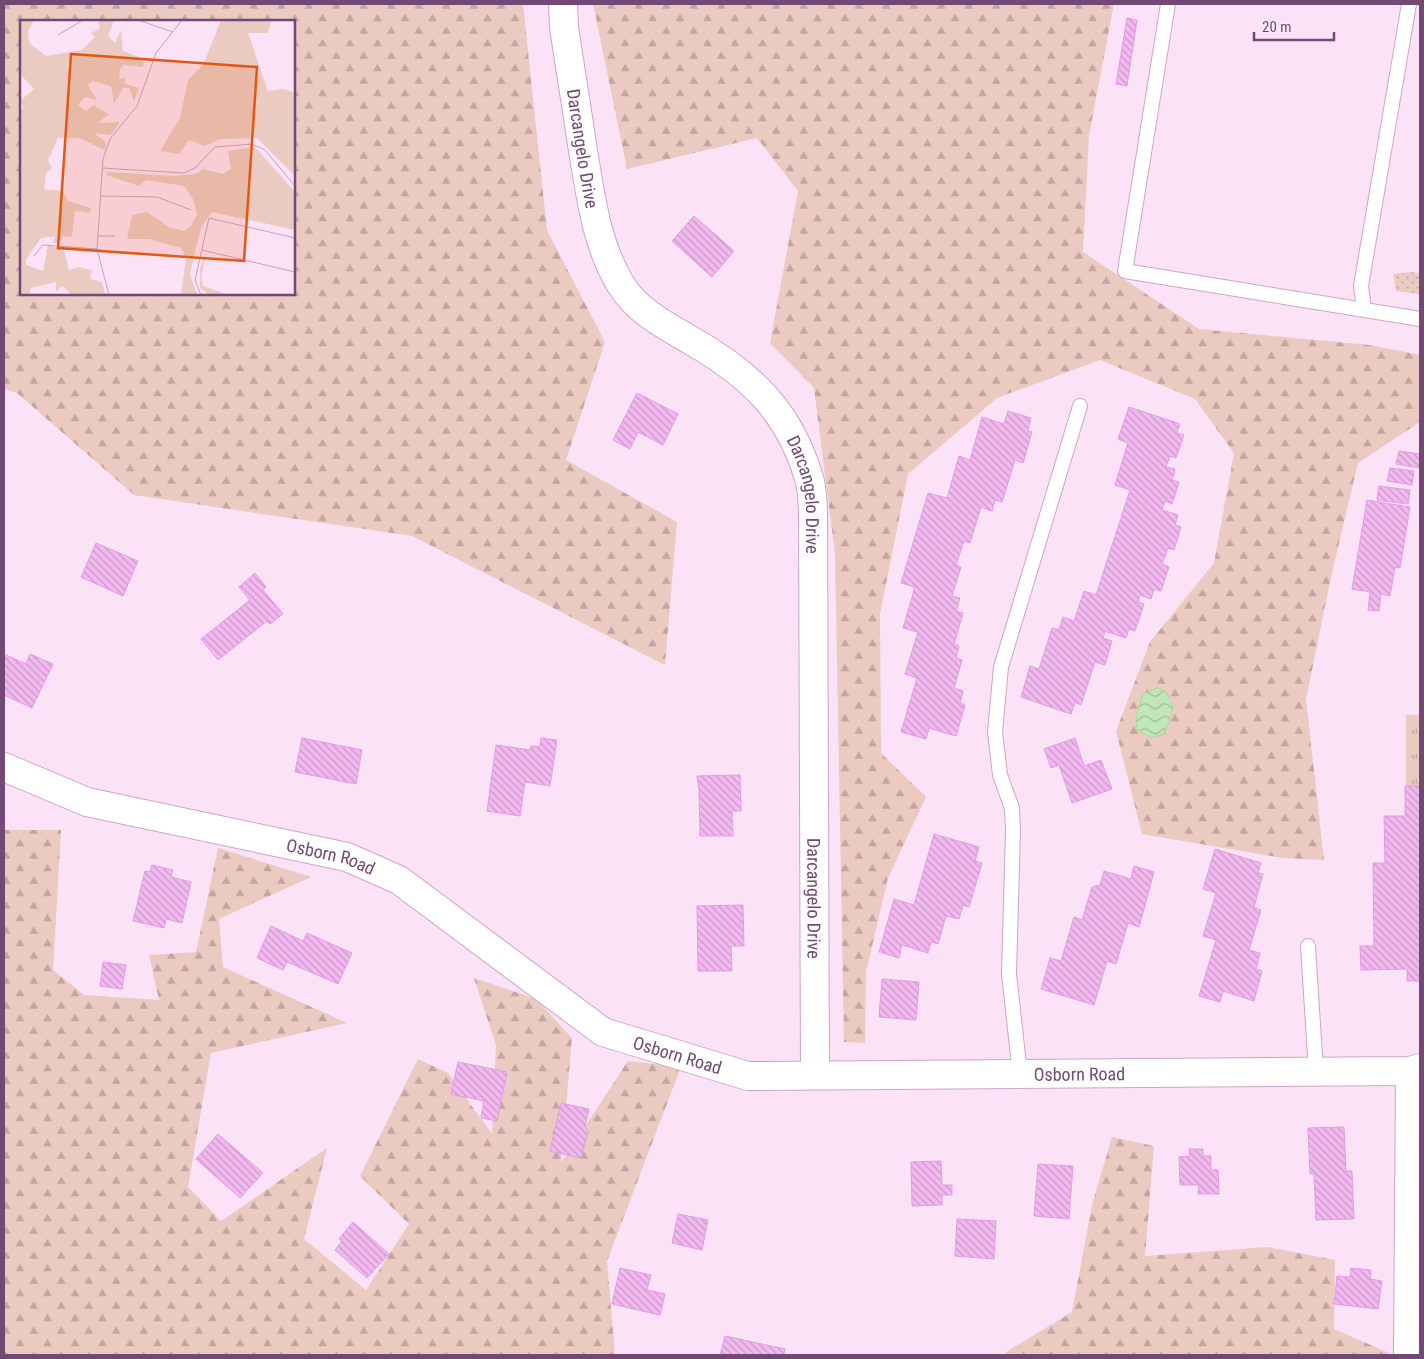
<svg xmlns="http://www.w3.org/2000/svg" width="1424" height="1359" font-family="'Roboto Condensed',sans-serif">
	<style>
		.grass { fill: url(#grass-dots) }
		.forest { fill: url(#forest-firs); fill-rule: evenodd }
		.park { fill: url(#park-tufts) }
		.water { fill: url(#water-waves); stroke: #a9d89d }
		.building { fill: url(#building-back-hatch); stroke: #e59ae4 }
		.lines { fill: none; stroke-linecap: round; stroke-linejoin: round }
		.service-casing { stroke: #cba6c8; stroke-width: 16 }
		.minor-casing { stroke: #cba6c8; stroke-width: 30 }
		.service { stroke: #fff; stroke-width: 14 }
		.minor { stroke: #fff; stroke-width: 28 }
		.labels { text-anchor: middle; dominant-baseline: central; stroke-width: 4; stroke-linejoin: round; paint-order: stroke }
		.street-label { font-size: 18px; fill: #744874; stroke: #ffe8fa }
		.inset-road { fill: none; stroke: #c6a4c2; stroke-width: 1 }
		.view { fill: #e25811; fill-opacity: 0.15; stroke: #e25811; stroke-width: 2.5 }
		.inset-edge { fill: none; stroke: #744874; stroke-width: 2.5 }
	</style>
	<defs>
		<pattern id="grass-dots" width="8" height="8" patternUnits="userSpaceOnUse" patternTransform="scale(1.25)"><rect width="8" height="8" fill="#eacac1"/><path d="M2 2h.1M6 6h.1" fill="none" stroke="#c2a6a1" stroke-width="1.8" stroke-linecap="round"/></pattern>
		<pattern id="forest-firs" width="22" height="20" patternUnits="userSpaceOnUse" patternTransform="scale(1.25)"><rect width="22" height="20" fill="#eacac1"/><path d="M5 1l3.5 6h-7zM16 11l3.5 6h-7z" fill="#c2a6a1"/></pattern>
		<pattern id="park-tufts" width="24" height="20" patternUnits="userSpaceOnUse" patternTransform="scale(1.25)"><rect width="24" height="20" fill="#eacac1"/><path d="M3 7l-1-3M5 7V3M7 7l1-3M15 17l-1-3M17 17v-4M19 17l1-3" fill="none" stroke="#c2a6a1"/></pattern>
		<pattern id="water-waves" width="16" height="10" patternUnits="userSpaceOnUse" patternTransform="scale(1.25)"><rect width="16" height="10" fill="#c1e6b7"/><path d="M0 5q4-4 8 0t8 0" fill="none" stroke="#a1bc99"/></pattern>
		<pattern id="building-back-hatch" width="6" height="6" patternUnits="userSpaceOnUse" patternTransform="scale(1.25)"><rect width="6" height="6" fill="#f2b9f0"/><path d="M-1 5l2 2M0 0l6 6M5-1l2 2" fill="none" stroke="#c998c7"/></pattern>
	</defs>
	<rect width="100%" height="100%" fill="#fce2f6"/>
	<path class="grass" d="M1411,272L1420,273V294L1396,291L1393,274Z"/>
	<path class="forest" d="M4,4H523L547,230L605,342L566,460L677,522L665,665L412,536L134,495L17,393L4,389ZM21,21H294V294H21Z
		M593,4H1114L1089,135L1083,252L1199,329L1370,345L1420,355V422L1358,463L1331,577L1306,699L1324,860L1283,858L1142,834L1116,731L1150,642L1214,563L1234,453L1195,399L1100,360L997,398L908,474L880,614L881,753L926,797L888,878L866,972L865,1043L844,1042L835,553L814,388L770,343L798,191L757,138L627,169Z
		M4,830H61L53,970L84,995L159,1000L149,955L196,952L218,848L311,877L219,919L223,967L347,1023L211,1053L188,1187L221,1221L327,1148L304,1239L366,1290L409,1224L360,1176L418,1059L448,1073L492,1134L496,1045L474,978L536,999L572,1038L561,1163L628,1061L681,1067L607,1261L615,1355H4Z
		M1112,1137L1154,1146L1145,1256L1268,1247L1335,1260L1334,1329L1389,1353V1355H1005L1006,1352L1072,1312L1092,1205Z"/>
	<path class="park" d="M1406,715H1420V786H1406Z"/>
	<path class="water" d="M1157,688L1166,692L1173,706L1169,722L1163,735L1150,737L1137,730L1136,716L1143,694Z"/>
	<path class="building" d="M1127,18L1137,20L1127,86L1116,84Z
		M694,216L734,251L712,277L672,241Z
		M637,393L678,414L663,445L638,432L630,449L613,440Z
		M1129,407L1180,424L1177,433L1184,435L1176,458L1170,456L1166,467L1175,469L1172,480L1179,482L1172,504L1165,501L1162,510L1178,515L1175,525L1181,527L1174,550L1168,548L1162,564L1169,567L1161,591L1154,589L1151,599L1140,595L1138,602L1144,604L1135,631L1129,629L1126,638L1105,631L1103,638L1112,641L1105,665L1095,662L1081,705L1075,702L1071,714L1021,697L1030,666L1039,669L1052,628L1059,630L1063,617L1074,621L1084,591L1096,595L1130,490L1115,485L1128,443L1118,439Z
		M1008,411L1031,418L1028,431L1032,432L1023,463L1015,460L1002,502L995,500L992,511L981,507L970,543L964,541L956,565L961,567L952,596L960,598L956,611L963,613L954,644L959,646L956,658L962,660L954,688L963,691L960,703L965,705L956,736L929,728L926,739L901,732L917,678L905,674L918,632L903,628L915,587L901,583L928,493L947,498L959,456L970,460L982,417L1004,424Z
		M1399,451L1420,454V468L1396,464Z
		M1390,468L1414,471L1412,485L1387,481Z
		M1379,486L1410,490L1408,504L1377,500Z
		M1367,500L1410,507L1400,568L1395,567L1390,596L1381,594L1379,611L1368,610L1370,592L1352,589Z
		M96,543L138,561L123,596L81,577Z
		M255,573L266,587L263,590L283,614L270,624L267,621L218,660L201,639L250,600L239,587Z
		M4,654L26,664L30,654L53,664L32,708L4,695Z
		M302,738L362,750L356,784L295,772Z
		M541,738L557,740L550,786L525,782L520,816L487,811L496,745L530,750L531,746L540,747Z
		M1075,738L1084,766L1101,760L1112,789L1072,803L1059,765L1051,768L1044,749Z
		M740,775L741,811H732L733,836H700L699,789L697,776Z
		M1405,786H1420V981H1407V969L1361,970L1360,946H1374L1373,863H1385L1384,816H1405Z
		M934,834L979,847L975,861L982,863L969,907L963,905L959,919L946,916L938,944L931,942L928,953L902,945L899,958L879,952L894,899L914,905Z
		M1215,849L1261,863L1258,873L1263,874L1254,907L1261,910L1249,950L1260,953L1256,969L1262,971L1254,1001L1223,991L1220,1002L1199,996L1216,940L1203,936L1216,893L1203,889Z
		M152,865L173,870L171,877L191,882L182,923L166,919L164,928L133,921L145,871L150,872Z
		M1134,866L1154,872L1139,927L1128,923L1116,964L1107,961L1094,1005L1041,989L1050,958L1061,961L1074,917L1082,920L1092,887L1100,885L1104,871L1131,879Z
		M743,905L744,946H731L732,971H698L697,906Z
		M271,926L303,941L307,933L352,953L338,984L287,962L283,970L257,958Z
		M103,962L126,965L122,989L100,986Z
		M882,979L919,982L916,1020L879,1017Z
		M458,1062L507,1072L497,1121L481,1118L484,1101L451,1094Z
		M561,1103L589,1109L585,1126L588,1131L581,1158L550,1151Z
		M1344,1127L1346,1171H1352L1354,1219L1316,1220L1314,1174H1310L1308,1128Z
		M218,1134L263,1173L240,1198L196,1159Z
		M1189,1149H1203V1156H1211V1170H1218L1219,1194H1198L1199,1185H1180L1179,1157L1190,1156Z
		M941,1161L942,1185H952V1195H942V1205L912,1206L911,1162Z
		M1038,1164L1073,1166L1069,1219L1034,1216Z
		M678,1214L708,1220L702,1250L672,1243Z
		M957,1219L996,1221L994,1259L955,1256Z
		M353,1222L389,1254L367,1278L335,1250L342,1241L339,1239Z
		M620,1268L651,1275L647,1290L665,1294L660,1315L612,1304Z
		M1351,1268L1371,1270L1370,1279L1382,1281L1378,1309L1334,1304L1337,1276L1350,1277Z
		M725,1336L785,1349L784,1355H720Z"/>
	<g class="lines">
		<defs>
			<path id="service" d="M1168,4L1125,271L1420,319
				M1364,310L1361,286L1409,4
				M1308,946L1316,1072
				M1020,1074L1009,974L1013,830L1012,808L1000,775L995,732L1001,667L1080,406"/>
			<g id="minor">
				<path id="s1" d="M563,4L564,27C570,68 577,109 583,151C591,197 596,244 621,285C637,311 666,326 692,341C751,375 789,411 809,478C812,487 812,498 813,508L815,1075"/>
				<path id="s2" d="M4,767L87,802L347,857L399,880L603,1032L748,1076L1410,1071L1420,1068"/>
				<path d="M1408,1355L1410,1071"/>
			</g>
		</defs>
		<use href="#service" class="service-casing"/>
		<use href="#minor" class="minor-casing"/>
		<use href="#service" class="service"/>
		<use href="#minor" class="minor"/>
	</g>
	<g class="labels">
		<g class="street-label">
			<text stroke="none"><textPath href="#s1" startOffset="146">Darcangelo Drive</textPath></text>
			<text stroke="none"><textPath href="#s1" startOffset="581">Darcangelo Drive</textPath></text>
			<text stroke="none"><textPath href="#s2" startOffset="340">Osborn Road</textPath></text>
			<text stroke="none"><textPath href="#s1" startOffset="986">Darcangelo Drive</textPath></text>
			<text stroke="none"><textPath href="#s2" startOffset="745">Osborn Road</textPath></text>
			<text stroke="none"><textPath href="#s2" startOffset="1150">Osborn Road</textPath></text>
		</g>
	</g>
	<g transform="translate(20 20)">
		<rect width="275" height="275" fill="#fce2f6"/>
		<path d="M186,234L181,257L183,266L208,275H190L180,268V248Z" fill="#eacac1"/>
		<path d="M0,0H14L8,11L9,23L26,36L62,30L75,17L71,13L80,9L78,0H94L88,16L95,23L101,10L103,31L124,39L123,47L104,45L100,49L99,59L105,58V64L119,68L114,81L109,68H103L94,84L91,66L73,61L68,65L77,80L65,77L58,85L66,91L73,85L89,94L78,103L99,102L95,110L90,115L74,113L86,122L85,130L59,118H38L28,140L32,149L26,153L24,169L43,171L48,181L71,188L70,193L55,191L52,217L43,216L39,224L33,223L35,216L21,218L6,239V245L23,251L28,225L44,230L49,250L58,247L72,250L70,259L82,262L85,275H52L42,266L36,272V262L11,268L9,275H0V89H4L0,81L14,69L0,54ZM201,0H251L248,13H228L248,71L263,69L275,73V156L237,118L200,119L185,126L169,120L159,134L140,131L160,98L168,60L183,45ZM235,127L275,172V210L192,192L181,207L170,254L177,275H161L166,237L161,228L129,219H107L108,214L112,195L127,192L149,207L164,211L171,206L177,194L173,179L164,166L126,160L119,166L86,155L87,152L154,156L176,154L183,149L203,154L211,149L208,131Z" fill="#eacac1"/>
		<path class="inset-road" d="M118,0L153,12M274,0L275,18M38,15L63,0M82,148L164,153L175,148L195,127L232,124L245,130L275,166M81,176L137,177L171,190M78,216H95M182,230L275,252M14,236L23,225L77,229M89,275L77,229L83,139L90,119L117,86L136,33L162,0M181,275L175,260L189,198L275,218"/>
		<path class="view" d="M51,34L237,47L224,241L38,228Z"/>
		<rect width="275" height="275" class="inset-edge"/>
	</g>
	<rect width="1424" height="1359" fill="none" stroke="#744874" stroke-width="10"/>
	<path d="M1254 32v8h80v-8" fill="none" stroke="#744874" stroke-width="2.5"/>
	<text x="1262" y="32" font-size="15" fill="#744874" stroke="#ffe8fa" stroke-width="4" paint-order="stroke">20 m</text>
</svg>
